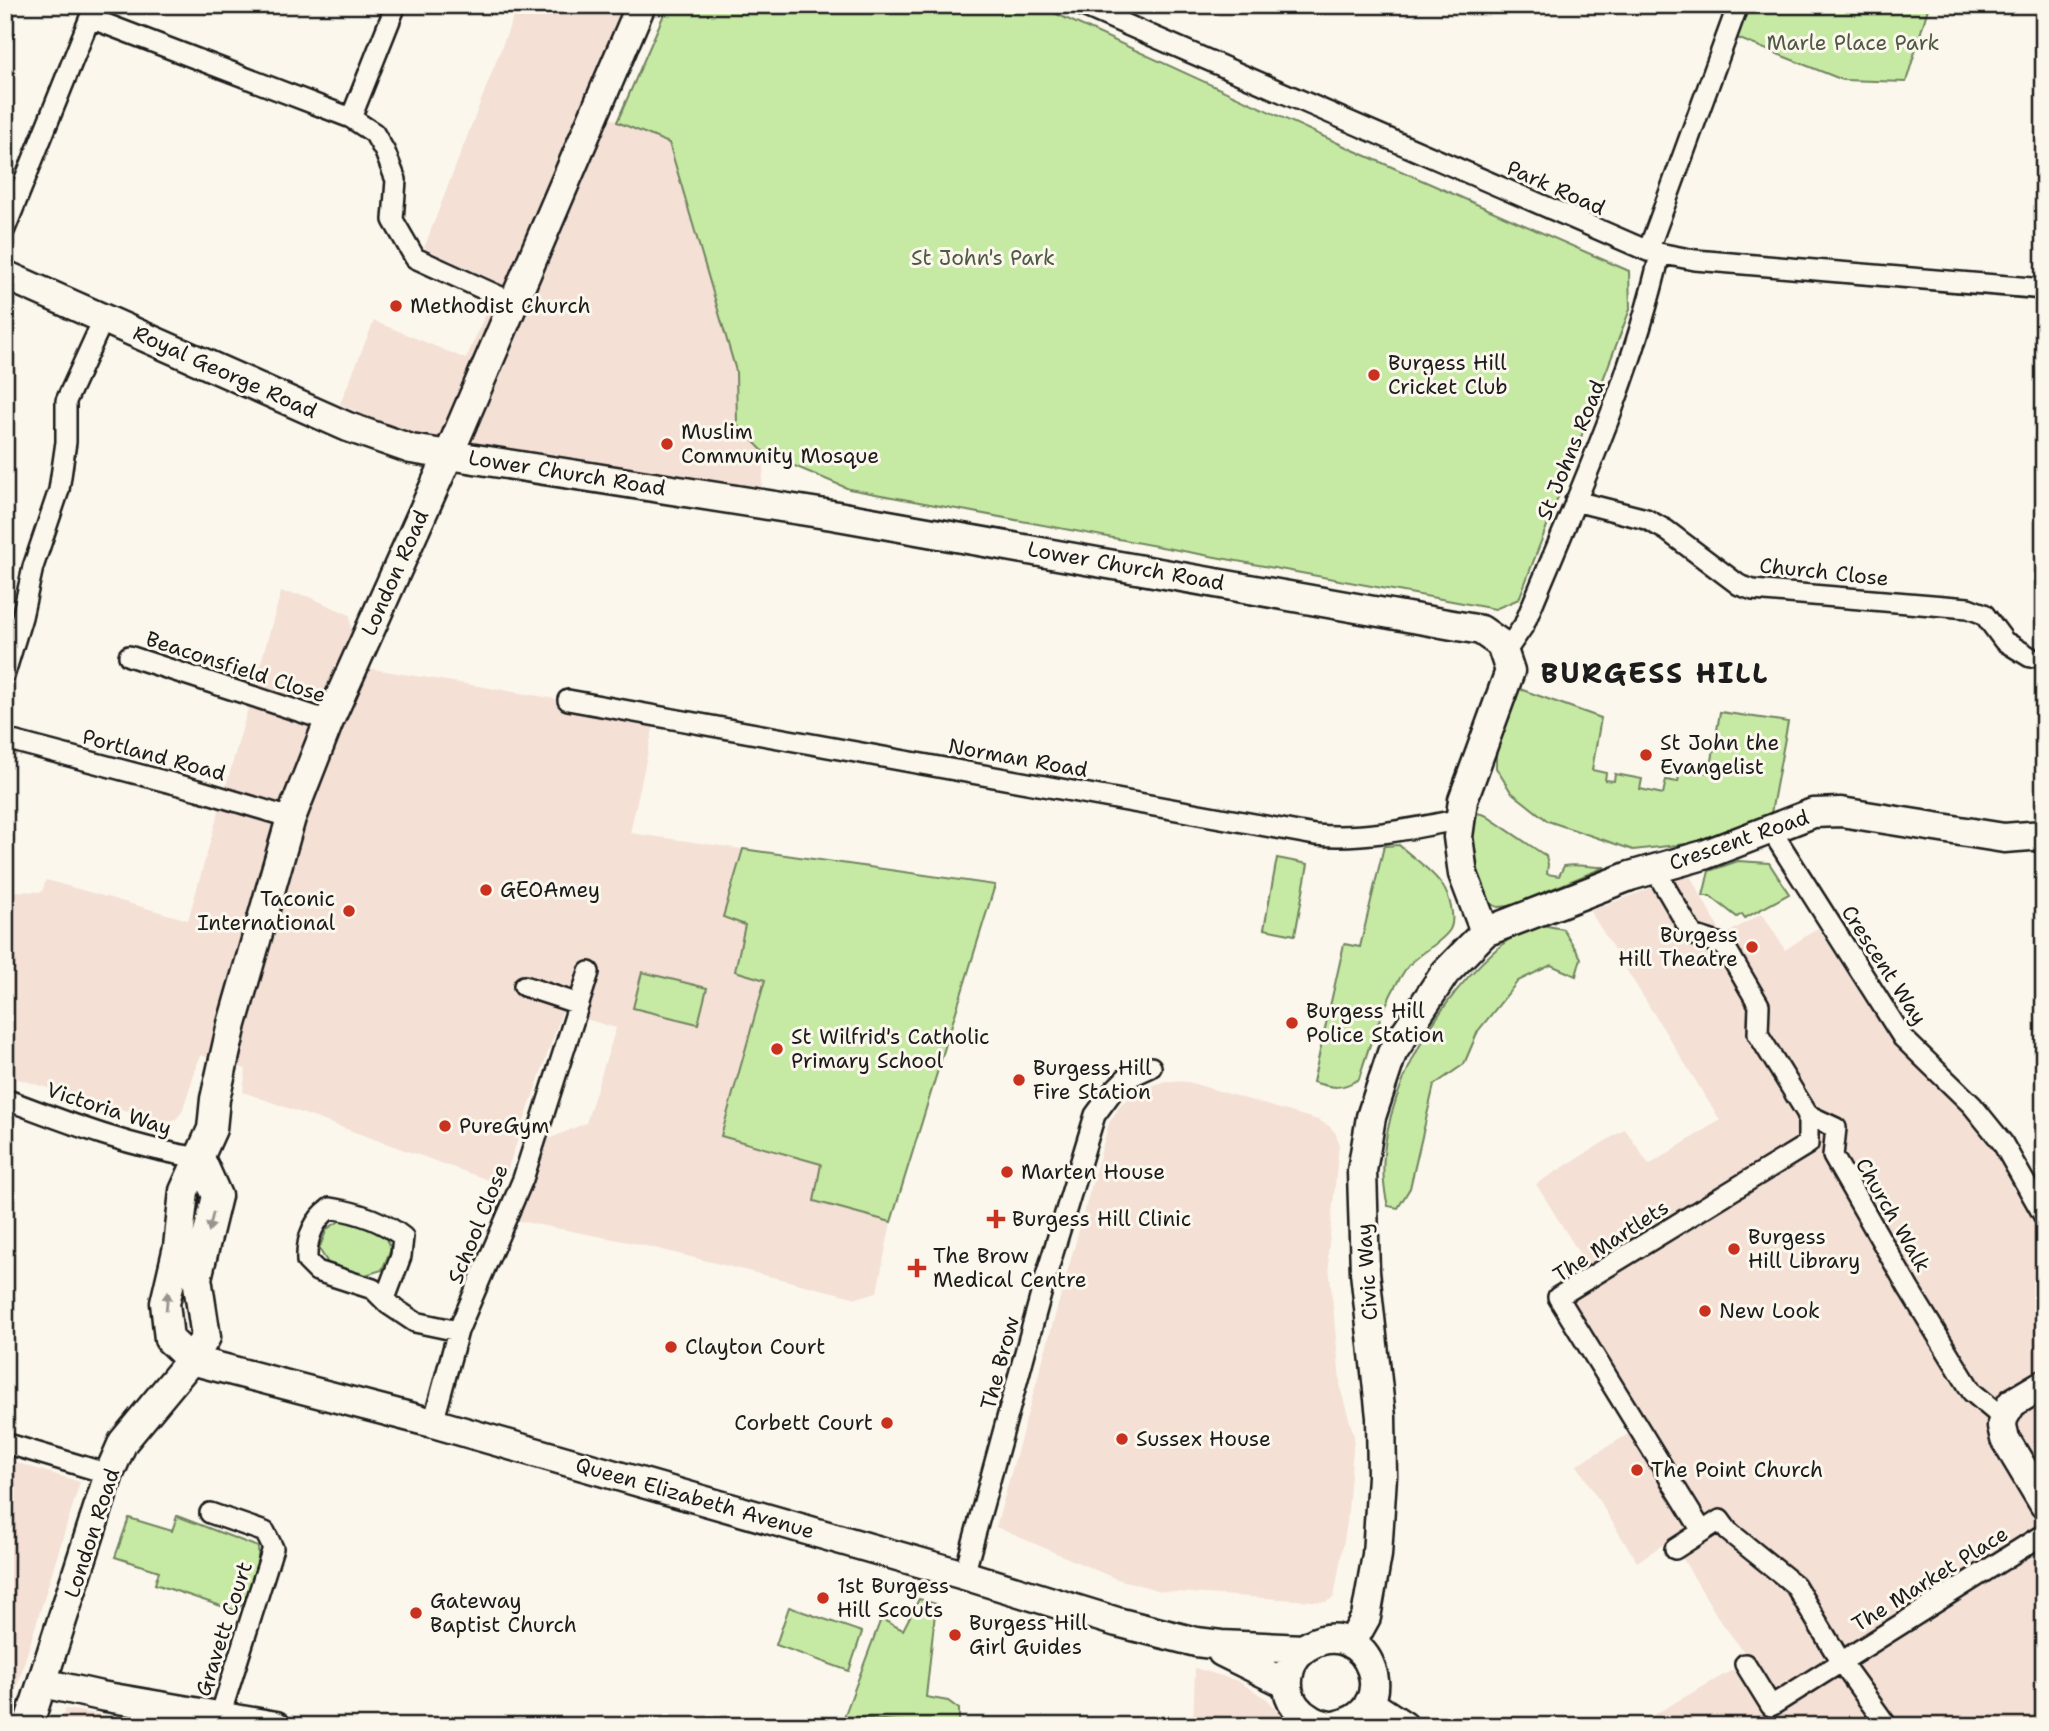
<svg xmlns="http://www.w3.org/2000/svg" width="2049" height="1731" font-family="'Shantell Sans',sans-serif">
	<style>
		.built { fill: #f4e0d5 }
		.green { fill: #c6eaa3; stroke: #718360; stroke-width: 2 }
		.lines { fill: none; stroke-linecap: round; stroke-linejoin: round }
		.street-casing { stroke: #1c1c1c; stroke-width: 24 }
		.secondary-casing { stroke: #1c1c1c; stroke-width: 33 }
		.street { stroke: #fbf7ec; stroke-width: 19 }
		.secondary { stroke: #fbf7ec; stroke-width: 28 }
		.oneway { fill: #97948e }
		.poi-dot { fill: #c8321e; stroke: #fbf7ec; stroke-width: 2.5 }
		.labels { text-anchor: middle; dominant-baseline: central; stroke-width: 6; stroke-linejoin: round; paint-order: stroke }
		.park-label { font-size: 21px; fill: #4f5a44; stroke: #fbf7ec }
		.street-label { font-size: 21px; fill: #1c1c1c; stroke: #fbf7ec }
		.poi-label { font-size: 21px; fill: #1c1c1c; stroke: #fbf7ec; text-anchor: start }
		.district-label { font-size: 28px; font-weight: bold; letter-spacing: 2px; fill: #1c1c1c; stroke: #fbf7ec }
	</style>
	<rect width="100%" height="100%" fill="#fbf7ec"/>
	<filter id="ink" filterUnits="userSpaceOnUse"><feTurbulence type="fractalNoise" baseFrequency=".0143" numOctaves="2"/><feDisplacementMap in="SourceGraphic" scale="14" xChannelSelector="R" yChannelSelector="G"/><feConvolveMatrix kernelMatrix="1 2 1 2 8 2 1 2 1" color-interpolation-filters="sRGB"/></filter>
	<g filter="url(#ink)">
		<path class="built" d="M518,5H623L581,105L669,143L736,371L737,425L766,454L759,502L449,454L340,404L374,321L466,359L499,283L424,248Z
			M281,592L307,596L350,615L354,666L656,715L630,833L995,885L891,1222L877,1292L857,1298L634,1243L519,1221L544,1141L586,1123L616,1028L562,1012L502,1185L243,1092L246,1069L200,1055L182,1112L174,1121H158L5,1075V872L11,891L42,892L46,880L188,920Z
			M1689,874L1723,936L1762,913L1785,950L1818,928L1891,1038L1966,1111L1996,1147L2044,1216V1726H1634L1750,1660L1719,1619L1671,1539L1637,1562L1577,1465L1635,1430L1553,1295L1591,1272L1536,1184L1625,1129L1649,1165L1720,1120L1590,911Z
			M1166,1081L1188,1082L1318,1120L1329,1126L1336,1134L1339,1145L1328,1254L1341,1391L1354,1436L1347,1523L1334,1597L1326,1602L1161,1591L1114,1578L996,1527L1109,1123L1120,1106L1140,1089Z
			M5,1459L80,1482L5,1725Z
			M1195,1668L1238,1681L1267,1699L1280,1713L1287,1726H1193Z
			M66,1709L137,1721L136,1726H60Z"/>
		<path class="green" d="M668,5H1037L1353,150L1629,271L1630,309L1519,599L1495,609L849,489L766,454L737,425L736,371L669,143L617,122Z
			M1749,5H1929L1906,82L1843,80L1737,38Z
			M1517,688L1601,718L1592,770L1606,773L1605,780L1614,781L1615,774L1642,779L1640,789L1663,794L1666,780L1678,782L1680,768L1710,773L1720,712L1788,722L1771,813L1704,842L1633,850L1548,821L1511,792L1496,768V744Z
			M1477,813L1485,815L1546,856L1548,864L1547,874L1559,876L1564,866C1577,863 1591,868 1605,867L1511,906L1498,907L1486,902L1469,852L1472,816Z
			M1399,845C1412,857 1432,870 1442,885C1449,895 1457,920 1449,931C1437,947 1417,953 1405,970C1386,998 1368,1047 1359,1079C1341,1090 1332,1088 1313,1082L1344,944L1360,947L1384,846Z
			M743,849L995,885L891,1222L814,1201L821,1164L721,1136L765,980L735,971L745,925L723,917Z
			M1277,858L1308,864L1295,935L1264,929Z
			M1738,861L1769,863L1789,894L1745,918L1742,914L1737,917L1710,896H1703L1709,871Z
			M1542,925L1563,929L1581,958L1576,976L1551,965L1518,981L1478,1031L1464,1064L1434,1085L1410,1188L1398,1208L1388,1206C1364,1117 1438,992 1508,940C1517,933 1531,930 1542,925Z
			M642,972L707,988L698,1024L633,1008Z
			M341,1220L383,1233L391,1249L382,1270L362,1276L328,1263L319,1249L327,1229Z
			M177,1516L258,1547C260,1566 249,1594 238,1610L230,1609L155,1584L159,1571L115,1557L129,1518L172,1531Z
			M919,1599L936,1604L926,1697L948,1701L959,1709V1726L844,1717L881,1619L903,1630Z
			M789,1607L862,1632L849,1671L776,1645Z"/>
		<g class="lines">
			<defs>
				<path id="street" d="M1081,5L1648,251L1695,260L2044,289
					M90,18L351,118L374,133L385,152L396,180L393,220L415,258L514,303
					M351,118L396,5
					M5,229L95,5
					M1648,251L1738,5
					M1575,501L1646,519L1666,530L1739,585L1753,590L1968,608L1984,614L2004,641L2030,657
					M1504,654L1524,625C1574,503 1631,383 1660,254
					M129,656L329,721
					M5,673L22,617L33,567L59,490L66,442V401L104,318
					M568,700L1315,835C1366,839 1411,829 1461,819
					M5,739L198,790L291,818
					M1771,830L1903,1038L1972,1105L2002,1142L2044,1216
					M1654,868L1693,935L1724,945L1759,1005L1758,1034L1808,1115L1836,1128L1833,1156L1909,1289L1972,1392L2003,1418
					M524,986L579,1004
					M5,1099C68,1123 133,1148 200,1158
					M388,1304L386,1296L401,1256L403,1237C382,1220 356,1212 330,1208C313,1221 306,1239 307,1261L317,1271L373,1289L388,1304L415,1322L458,1331
					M433,1423L458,1331L523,1179L589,972
					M5,1443L109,1474
					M210,1513L265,1532L273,1548L220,1716
					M1702,1531L1558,1297L1808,1144V1115
					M1675,1549L1720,1520L1728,1531L1795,1585L1841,1662L2044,1534
					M964,1575L1046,1276L1095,1115L1112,1092L1125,1079L1151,1067
					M1745,1664L1771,1706L1841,1662L1885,1723"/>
				<path id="secondary" d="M5,275L348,427L411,449L832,515L1481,630L1501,644L1510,671L1463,800L1458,837L1463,874L1485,932
					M191,1360L169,1339L165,1303L178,1247L184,1191L212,1129L215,1099L232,1024L291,818L329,721L449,454L641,5
					M191,1360L433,1423L964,1575L1117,1622L1196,1642L1221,1645L1303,1649
					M2044,1384L2012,1403L2003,1418L2002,1426L2005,1439L2044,1504
					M1351,1644L1366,1617L1377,1555L1382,1476L1381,1417L1365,1272L1362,1171L1371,1117L1392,1053L1445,973L1485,932L1630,876L1704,855L1813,813L1841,812L2004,838L2044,835
					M1222,1652L1287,1684
					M43,1683L101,1696L276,1726
					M1369,1703L1404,1726
					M28,1726L109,1474L123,1442L191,1360L206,1337L197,1278L217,1196L200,1158
					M1330,1726C1301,1721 1281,1699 1290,1669C1293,1657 1300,1650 1310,1645C1368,1613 1408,1714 1333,1726"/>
			</defs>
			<use href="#street" class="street-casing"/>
			<use href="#secondary" class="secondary-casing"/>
			<use href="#street" class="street"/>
			<use href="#secondary" class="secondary"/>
		</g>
		<defs><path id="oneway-solid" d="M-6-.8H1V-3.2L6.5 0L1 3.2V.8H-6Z" transform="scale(1.75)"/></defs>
		<g class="oneway">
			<use href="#oneway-solid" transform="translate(211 1222) rotate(103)"/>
			<use href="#oneway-solid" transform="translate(167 1301) rotate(-85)"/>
		</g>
	</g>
	<g class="poi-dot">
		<circle cx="396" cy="306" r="7"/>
		<circle cx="1374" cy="375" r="7"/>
		<circle cx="667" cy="444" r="7"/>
		<circle cx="1646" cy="755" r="7"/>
		<circle cx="486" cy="890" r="7"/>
		<circle cx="349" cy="911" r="7"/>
		<circle cx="1752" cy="947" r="7"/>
		<circle cx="1292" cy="1023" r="7"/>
		<circle cx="777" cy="1049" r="7"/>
		<circle cx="1019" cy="1080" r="7"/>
		<circle cx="445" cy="1126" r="7"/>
		<circle cx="1007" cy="1172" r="7"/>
		<path d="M992.5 1208.5h7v7h7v7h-7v7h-7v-7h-7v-7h7z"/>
		<circle cx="1734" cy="1249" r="7"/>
		<path d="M913.5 1257.5h7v7h7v7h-7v7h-7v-7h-7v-7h7z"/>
		<circle cx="1705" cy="1311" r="7"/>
		<circle cx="671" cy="1347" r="7"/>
		<circle cx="887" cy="1423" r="7"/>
		<circle cx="1122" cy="1439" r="7"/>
		<circle cx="1637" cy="1470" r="7"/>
		<circle cx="823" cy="1598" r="7"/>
		<circle cx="416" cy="1613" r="7"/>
		<circle cx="955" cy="1635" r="7"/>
	</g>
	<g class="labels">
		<g class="park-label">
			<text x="1853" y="43">Marle Place Park</text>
			<text x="983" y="258">St John's Park</text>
		</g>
		<g class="street-label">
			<text transform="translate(1556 188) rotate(24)">Park Road</text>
			<text transform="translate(225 372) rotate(24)">Royal George Road</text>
			<text transform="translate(1571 450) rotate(-68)">St Johns Road</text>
			<text transform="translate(567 473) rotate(9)">Lower Church Road</text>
			<text transform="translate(1126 566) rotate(10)">Lower Church Road</text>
			<text transform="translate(1824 572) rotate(6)">Church Close</text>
			<text transform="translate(395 573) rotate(-66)">London Road</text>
			<text transform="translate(236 667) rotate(18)">Beaconsfield Close</text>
			<text transform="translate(154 755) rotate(15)">Portland Road</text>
			<text transform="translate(1018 758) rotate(10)">Norman Road</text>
			<text transform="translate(1739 840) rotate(-19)">Crescent Road</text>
			<text transform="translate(1884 965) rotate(57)">Crescent Way</text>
			<text transform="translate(109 1109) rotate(18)">Victoria Way</text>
			<text transform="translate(1893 1215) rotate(60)">Church Walk</text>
			<text transform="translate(478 1224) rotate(-68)">School Close</text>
			<text transform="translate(1611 1241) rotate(-33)">The Martlets</text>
			<text transform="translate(1367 1272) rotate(-94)">Civic Way</text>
			<text transform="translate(1000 1363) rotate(-75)">The Brow</text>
			<text transform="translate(695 1498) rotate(16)">Queen Elizabeth Avenue</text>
			<text transform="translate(92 1533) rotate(-72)">London Road</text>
			<text transform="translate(1930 1579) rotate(-32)">The Market Place</text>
			<text transform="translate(224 1629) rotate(-72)">Gravett Court</text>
		</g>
		<g class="poi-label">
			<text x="410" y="306">Methodist Church</text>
			<text x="1388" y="363">Burgess Hill<tspan x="1388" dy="24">Cricket Club</tspan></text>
			<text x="681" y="432">Muslim<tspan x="681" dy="24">Community Mosque</tspan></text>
			<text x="1660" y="743">St John the<tspan x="1660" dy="24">Evangelist</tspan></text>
			<text x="500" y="890">GEOAmey</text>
			<text x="335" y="899" text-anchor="end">Taconic<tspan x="335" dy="24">International</tspan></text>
			<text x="1738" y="935" text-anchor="end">Burgess<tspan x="1738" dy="24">Hill Theatre</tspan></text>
			<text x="1306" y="1011">Burgess Hill<tspan x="1306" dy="24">Police Station</tspan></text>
			<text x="791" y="1037">St Wilfrid's Catholic<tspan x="791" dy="24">Primary School</tspan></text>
			<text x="1033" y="1068">Burgess Hill<tspan x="1033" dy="24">Fire Station</tspan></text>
			<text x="459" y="1126">PureGym</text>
			<text x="1021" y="1172">Marten House</text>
			<text x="1012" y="1219">Burgess Hill Clinic</text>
			<text x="1748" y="1237">Burgess<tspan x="1748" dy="24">Hill Library</tspan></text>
			<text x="933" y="1256">The Brow<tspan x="933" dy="24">Medical Centre</tspan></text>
			<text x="1719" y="1311">New Look</text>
			<text x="685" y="1347">Clayton Court</text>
			<text x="873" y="1423" text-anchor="end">Corbett Court</text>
			<text x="1136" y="1439">Sussex House</text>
			<text x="1651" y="1470">The Point Church</text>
			<text x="837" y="1586">1st Burgess<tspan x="837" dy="24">Hill Scouts</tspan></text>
			<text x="430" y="1601">Gateway<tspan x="430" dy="24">Baptist Church</tspan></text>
			<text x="969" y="1623">Burgess Hill<tspan x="969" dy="24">Girl Guides</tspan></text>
		</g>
		<g class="district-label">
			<text x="1655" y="673">BURGESS HILL</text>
		</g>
	</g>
	<rect width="2049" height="1731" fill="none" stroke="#fbf7ec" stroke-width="28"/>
	<rect x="14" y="14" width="2021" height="1703" fill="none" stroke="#1c1c1c" stroke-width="2.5" filter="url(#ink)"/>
</svg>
